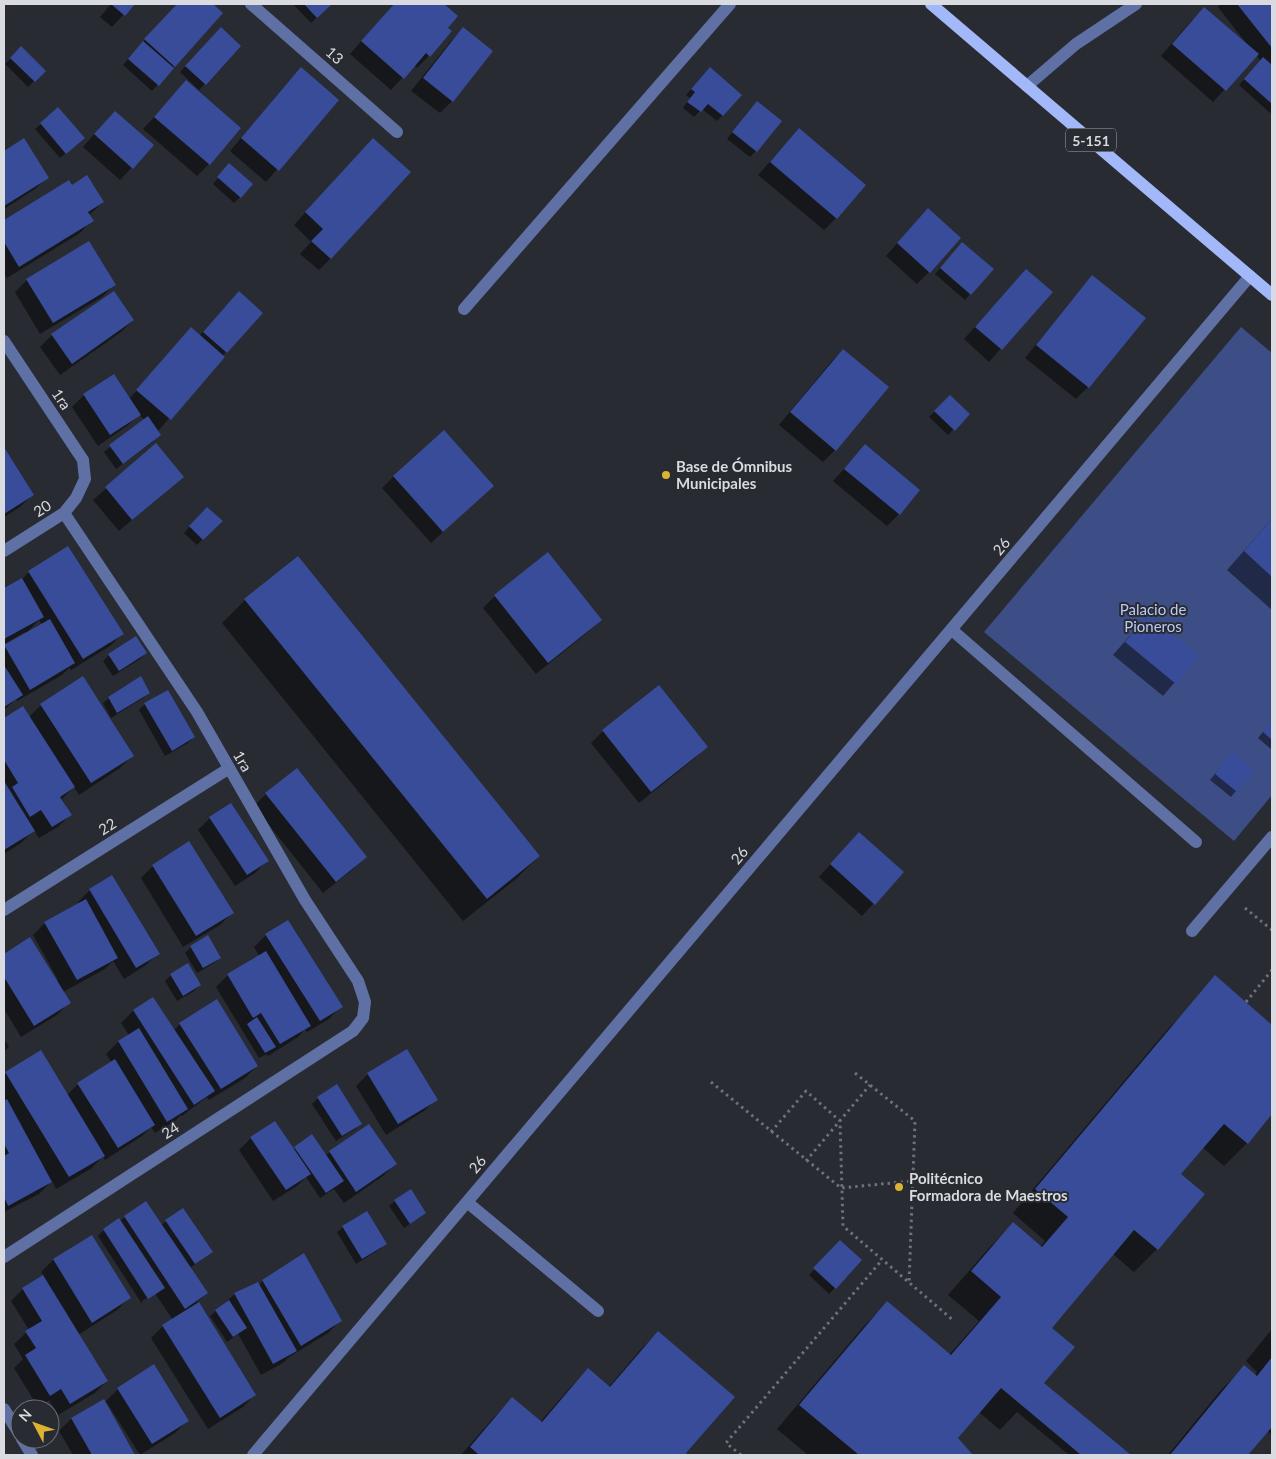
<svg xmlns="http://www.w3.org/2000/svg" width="1276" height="1459" font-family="Lato,sans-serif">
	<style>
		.green { fill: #3d4e86 }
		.shadow { fill: #0007; fill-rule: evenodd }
		.building { fill: #384c99 }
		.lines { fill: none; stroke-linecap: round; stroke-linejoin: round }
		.path { stroke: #6f7178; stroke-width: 3; stroke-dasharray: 2.5 4; stroke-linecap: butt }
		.minor { stroke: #5f70a5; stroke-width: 12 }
		.major { stroke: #a2b8f9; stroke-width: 12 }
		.poi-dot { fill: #dbb233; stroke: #282b32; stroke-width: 2 }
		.labels { text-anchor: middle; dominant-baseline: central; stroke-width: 4; stroke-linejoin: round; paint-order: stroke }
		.shield { fill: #282b32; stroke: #a4a6ac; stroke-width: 1 }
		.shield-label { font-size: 14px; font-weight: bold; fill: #d9dbe0 }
		.street-label { font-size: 15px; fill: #d9dbe0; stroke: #282b32 }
		.poi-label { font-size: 15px; font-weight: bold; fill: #d9dbe0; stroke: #282b32; text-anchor: start }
		.park-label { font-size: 15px; fill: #bbcaf5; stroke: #282b32 }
	</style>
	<rect width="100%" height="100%" fill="#282b32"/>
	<path class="green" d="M1241,327L1272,353V795L1234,841L984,632Z"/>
	<path class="shadow" d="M111,4H133L112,27L100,17Z
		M177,4H211L221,13L152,91L123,65Z
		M293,4H331L311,23Z
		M394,4H442L456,16L429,56L417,68L414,65L391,90L350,54Z
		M1221,4H1272V111L1270,113L1239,85L1261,61L1256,55L1213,102L1161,56L1192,20L1245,44L1246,43L1218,7Z
		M221,29L240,46L199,90L180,72Z
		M463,29L452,101L440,113L411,91L451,41Z
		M21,48L44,71L28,87L5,64Z
		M704,74L741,95L717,121L702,109L694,117L683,108L690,98L686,95Z
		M289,81L337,100L266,182L230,151Z
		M186,82L209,164L197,176L143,129Z
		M751,108L756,151L750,157L727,139Z
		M41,124L77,144L60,158L35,129Z
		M103,124L153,145L120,180L83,147Z
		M799,129L836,218L824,230L758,175Z
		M24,140L47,177L35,189L4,209V152Z
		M361,151L331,258L319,270L300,254L311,242L294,225Z
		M224,171L240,197L234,203L213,184Z
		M68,182L71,187L103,202L89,215L92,220L80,233L7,278L4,274V222Z
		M916,222L929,272L917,284L886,256Z
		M957,249L970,294L965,300L935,274Z
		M1026,270L1051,292L989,362L964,339Z
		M1093,277L1088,387L1076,399L1025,358L1081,289Z
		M27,280L114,285L102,297L40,334L15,292Z
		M227,305L226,352L222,356L224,357L157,432L154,441L116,469L104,452L145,420L139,415L127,426L98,446L72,407L84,395L129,399L191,329L199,336Z
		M133,320L121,332L60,375L40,347L52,335Z
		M843,350L835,450L823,462L779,425L831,362Z
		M950,396L968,414L948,435L929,417Z
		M156,445L182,477L119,531L93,500Z
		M865,446L899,514L887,526L833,481Z
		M4,449L32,495L20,507L4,517Z
		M394,476L493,486L431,543L382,488Z
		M207,508L221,521L197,545L184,533Z
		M1272,519V610L1227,570Z
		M68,548L122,634L110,646L71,670L69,668L62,675L17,701L16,699L4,710V648L27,634L25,632L4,644V589L22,579L29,572ZM39,620L42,625L26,633Z
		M495,596L600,620L588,632L536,674L483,608Z
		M245,600L539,856L516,879L463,921L222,623Z
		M1148,615L1197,656L1163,696L1113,655Z
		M136,638L146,653L140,659L113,676L103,661L109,655Z
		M82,678L132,756L120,768L79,795L74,787L62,799L70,815L58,827L39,838L34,830L21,843L4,854V720L23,707L29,717L41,705Z
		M149,692L143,698L111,718L103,703L109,698Z
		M145,704L194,737L188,743L165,756L139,710Z
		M1272,721V750L1258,738Z
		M603,731L706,747L694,759L639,803L591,743Z
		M1227,759L1253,770L1231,797L1210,780Z
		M266,794L365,857L353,869L323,893L254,806Z
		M210,818L267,861L255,873L235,886L198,830Z
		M847,846L902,872L862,916L819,877Z
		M153,866L232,913L220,925L183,947L141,878Z
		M90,890L158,953L146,965L124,979L113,961L105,969L63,992L69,1002L57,1015L21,1037L4,1009V955L30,939L56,982L58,980L33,935L45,923L79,904L78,902Z
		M287,921L341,1006L329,1019L307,1032L305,1029L298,1037L268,1056L267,1054L259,1058L216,987L228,975L259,956L254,947L266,935Z
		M191,947L220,957L214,963L197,973L185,953Z
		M171,975L200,985L194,991L177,1001L165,981Z
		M1215,977L1272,1027V1112L1247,1143L1224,1166L1202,1147L1179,1174L1157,1249L1134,1272L1113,1254L1050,1328L1043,1384L1129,1455H1069L1017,1412L1000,1430L979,1412L956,1439L971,1455H808L777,1429L864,1326L887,1303L949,1355L979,1321L948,1295L990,1247L1013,1224L1040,1247L1045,1241L1013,1213L1167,1030L1184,1013Z
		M153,998L174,1030L180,1024L257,1066L245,1078L209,1100L207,1097L182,1116L181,1115L175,1121L155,1133L151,1127L142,1136L105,1160L103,1156L92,1168L56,1189L52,1181L39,1194L4,1212V1075L6,1073L67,1095L78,1084L112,1063L106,1054L118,1042L129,1035L121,1023L133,1011Z
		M4,1039L9,1047L4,1052Z
		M368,1074L436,1099L424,1111L386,1135L356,1086Z
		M318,1098L360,1124L355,1129L336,1141L312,1104Z
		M251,1138L325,1156L330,1152L395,1164L383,1176L344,1203L334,1189L320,1198L306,1177L297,1186L273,1201L239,1150Z
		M395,1201L425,1213L404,1228L389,1206Z
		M182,1210L211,1252L190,1268L207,1293L197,1302L255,1394L243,1407L208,1429L151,1338L163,1326L173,1320L156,1295V1292L142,1301V1304L98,1236L104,1230L120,1221L125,1217L161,1225Z
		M343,1227L385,1243L380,1249L356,1264L337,1232Z
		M92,1236L129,1298L117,1310L78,1335L107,1381L95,1393L58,1415L49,1400L38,1407L14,1368L23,1359L14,1344L29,1330L11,1301L23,1289L44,1276L41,1272L53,1260Z
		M840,1242L835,1288L829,1294L809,1275Z
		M263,1280L340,1321L328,1333L289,1357L283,1363L261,1375L238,1334L227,1342L210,1316L235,1294L259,1285Z
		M1272,1329V1435L1267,1431L1247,1455H1168L1221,1390L1244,1367L1255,1375L1257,1372L1246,1361Z
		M658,1333L685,1453L687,1455H461L494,1417L512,1399L540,1422L570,1388L588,1370L609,1387L640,1350Z
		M118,1389L187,1421L175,1433L140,1455L107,1403L105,1404L134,1455H73L59,1431L71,1419L104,1401V1403Z"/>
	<path class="building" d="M111,4H135L125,16Z
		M177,4H213L223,13L175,67L144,39Z
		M304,4H332L317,18Z
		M394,4H444L458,16L448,28L452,31L430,57L426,53L404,79L361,41Z
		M1237,4H1272V48Z
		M1204,7L1259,54L1226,91L1172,44Z
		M221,27L241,46L206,85L185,66Z
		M463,27L493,51L453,102L423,78Z
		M143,41L174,68L159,86L128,59Z
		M21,46L46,71L35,82L10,58Z
		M1263,57L1272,65V104L1244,79Z
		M301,67L339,100L279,171L241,138Z
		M710,67L742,95L723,116L708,104L701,112L687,102L695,92L691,89Z
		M186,80L241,128L210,165L154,117Z
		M757,101L782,121L757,152L732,132Z
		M58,107L85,138L66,154L40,123Z
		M115,111L154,145L133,169L94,134Z
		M799,128L866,185L837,219L770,162Z
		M24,138L49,178L4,206V151Z
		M373,138L411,172L331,259L311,241L323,229L305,212Z
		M229,163L253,184L241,198L217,177Z
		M87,175L104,202L88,212L94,221L19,267L4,242V220L69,180L72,185Z
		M928,208L961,238L930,273L897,243Z
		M89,241L116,285L53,323L26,279Z
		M962,242L994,269L971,295L940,268Z
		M1026,269L1053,292L1002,350L975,327Z
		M1092,275L1146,318L1089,388L1036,345Z
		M114,291L134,320L72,364L51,334Z
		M239,291L263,313L227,353L203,332Z
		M191,327L225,357L171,420L136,390Z
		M843,349L889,387L836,451L790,412Z
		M114,374L141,415L110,435L83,394Z
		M950,395L970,414L955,431L934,411Z
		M148,416L161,435L123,464L109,445Z
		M444,430L494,486L443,532L393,476Z
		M156,443L184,477L132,520L105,487Z
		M865,444L920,490L900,515L844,469Z
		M4,447L34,495L4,514Z
		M207,507L223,521L203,540L189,526Z
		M1272,519V577L1244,551Z
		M68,546L124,634L83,659L28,571Z
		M548,552L602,620L548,663L494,595Z
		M298,556L540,856L487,899L244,599Z
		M22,578L44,617L4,639V588Z
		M1148,614L1199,656L1176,684L1125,642Z
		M50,619L75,663L30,690L4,645Z
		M136,636L147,653L119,671L108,654Z
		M4,665L23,695L4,707Z
		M83,676L134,756L91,783L40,704Z
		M141,676L150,693L117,713L108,697Z
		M659,685L708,747L651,792L602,730Z
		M168,690L195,737L172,751L144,703Z
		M23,706L75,787L60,797L72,815L52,827L41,810L30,817L12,787L18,783L4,760V718Z
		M1272,720V740L1263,732Z
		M1232,751L1255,770L1237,792L1215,774Z
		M297,768L367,857L336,882L265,793Z
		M4,781L35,831L4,850Z
		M231,803L269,861L247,875L209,817Z
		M859,832L904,872L875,905L830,864Z
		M189,841L234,913L196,936L152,865Z
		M112,875L160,954L136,968L89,889Z
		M86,899L118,958L77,980L44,922Z
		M288,920L343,1007L320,1021L265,934Z
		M208,935L221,958L203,968L190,946Z
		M30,937L71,1003L34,1026L4,977V954Z
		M266,951L311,1026L280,1044L261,1013L253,1018L227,974Z
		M188,963L201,985L183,996L170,974Z
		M1215,975L1272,1025V1114L1248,1144L1224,1124L1181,1174L1205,1194L1158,1250L1134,1230L1052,1328L1075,1347L1044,1383L1131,1455H1081L1001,1388L958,1438L973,1455H859L799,1405L887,1301L951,1355L1001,1297L971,1271L1013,1222L1042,1247L1068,1217L1035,1189Z
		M153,997L215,1091L194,1105L133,1010Z
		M217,999L258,1066L221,1089L179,1023Z
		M257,1017L276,1047L265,1053L247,1024Z
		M139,1028L188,1109L167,1122L118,1041Z
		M407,1049L438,1100L398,1124L367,1073Z
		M41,1050L105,1156L69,1177L5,1072Z
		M115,1059L155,1125L118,1148L77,1083Z
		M337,1084L362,1124L342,1136L317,1097Z
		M7,1099L52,1182L8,1206L4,1197V1156L9,1153L4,1144V1101Z
		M275,1121L311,1174L286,1190L250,1137Z
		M369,1124L397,1164L356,1192L329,1151Z
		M312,1134L344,1181L326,1193L294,1147Z
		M411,1189L426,1213L410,1224L394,1200Z
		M146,1201L208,1293L185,1309L124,1216Z
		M183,1208L213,1252L195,1264L165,1220Z
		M367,1211L387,1244L362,1259L342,1226Z
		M119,1218L165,1288L148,1299L103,1229Z
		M92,1235L131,1298L92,1323L53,1259Z
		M840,1240L862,1260L836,1289L813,1268Z
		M304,1253L342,1321L301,1346L262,1280Z
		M43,1275L108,1381L70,1404L61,1389L50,1396L25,1355L36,1348L25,1331L42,1321L22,1288Z
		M258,1282L297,1351L273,1364L234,1293Z
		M229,1300L247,1328L233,1337L215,1310Z
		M199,1302L256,1395L220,1418L162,1325Z
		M658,1331L735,1397L686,1453L689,1455H477L478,1454L470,1447L512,1397L542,1422L588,1368L610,1387Z
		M1272,1357V1427L1248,1455H1170L1244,1365L1257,1376Z
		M154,1364L189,1421L152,1444L117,1388Z
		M104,1399L135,1455H92L71,1418Z"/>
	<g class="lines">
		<path class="path" d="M1245,908L1272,930
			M1246,1002L1272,970
			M855,1073L915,1121L909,1283
			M711,1082L841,1188L913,1181
			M771,1132L806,1091L840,1121L843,1226L954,1321
			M806,1161L870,1085
			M741,1455L726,1443L882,1260"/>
		<path class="minor" d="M251,4L397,132
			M1027,86L1076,44L1136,4
			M464,309L730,4
			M4,341L83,460L85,479L76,498L64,513L4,551
			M952,630L1196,842
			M4,910L228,769
			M1192,931L1272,837
			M467,1202L598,1311
			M4,1257L353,1031L363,1018L365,1002L358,981L305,900L197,712L64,513
			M4,1409L20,1435
			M22,1439L32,1455
			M253,1455L1250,276"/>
		<path class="major" d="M931,4L1272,295"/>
	</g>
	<g class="poi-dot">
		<circle cx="666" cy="475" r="5"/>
		<circle cx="899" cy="1187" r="5"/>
	</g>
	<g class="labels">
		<rect class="shield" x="1066" y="128.5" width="50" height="23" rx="4"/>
		<g class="shield-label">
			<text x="1091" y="140">5-151</text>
		</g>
		<g class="street-label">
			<text transform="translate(335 55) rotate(41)">13</text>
			<text transform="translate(62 399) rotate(56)">1ra</text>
			<text transform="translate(42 508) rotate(-33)">20</text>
			<text transform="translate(1001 546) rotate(-50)">26</text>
			<text transform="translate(243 761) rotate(60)">1ra</text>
			<text transform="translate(107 826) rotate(-32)">22</text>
			<text transform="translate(739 855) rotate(-50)">26</text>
			<text transform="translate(170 1130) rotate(-33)">24</text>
			<text transform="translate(477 1164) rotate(-50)">26</text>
		</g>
		<g class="poi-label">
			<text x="676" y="466">Base de Ómnibus<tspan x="676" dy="17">Municipales</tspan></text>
			<text x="909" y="1178">Politécnico<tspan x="909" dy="17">Formadora de Maestros</tspan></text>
		</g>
		<g class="park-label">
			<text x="1153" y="609">Palacio de<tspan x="1153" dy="17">Pioneros</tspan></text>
		</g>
	</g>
	<rect width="1276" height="1459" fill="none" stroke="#d9dbe0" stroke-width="10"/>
	<g transform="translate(35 1424) rotate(311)"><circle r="24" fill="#282b32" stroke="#6f7178"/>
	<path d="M0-4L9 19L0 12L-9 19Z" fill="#dbb233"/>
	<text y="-8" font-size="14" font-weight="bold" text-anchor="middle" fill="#d9dbe0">N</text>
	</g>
</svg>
